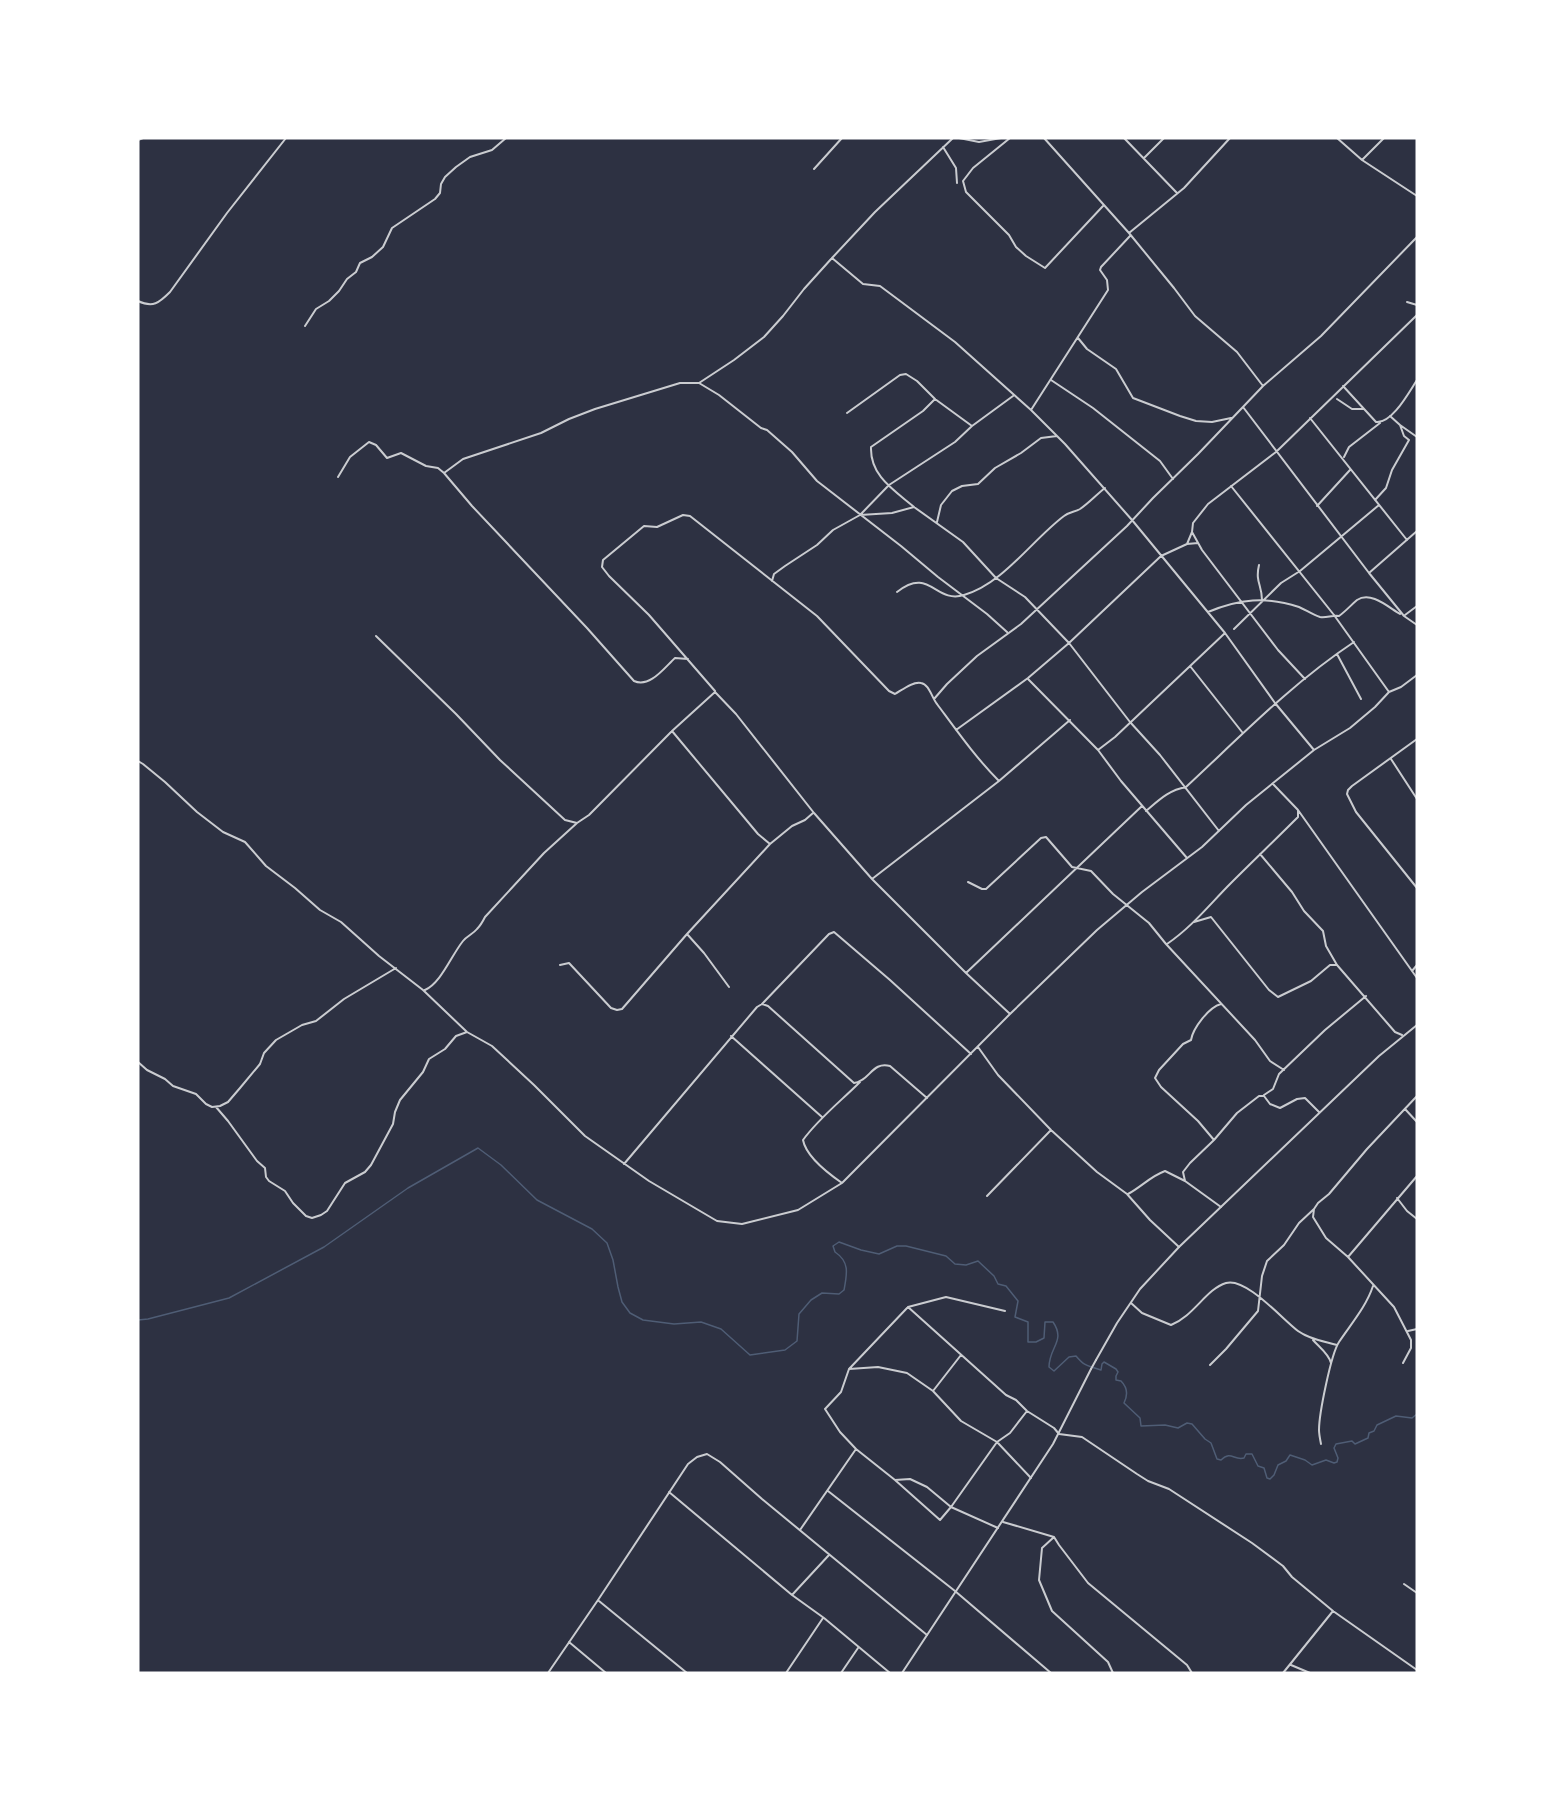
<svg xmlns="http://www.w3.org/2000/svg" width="1555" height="1811" font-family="'Zilla Slab',serif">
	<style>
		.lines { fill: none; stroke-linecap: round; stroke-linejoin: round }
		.stream { stroke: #4f5d75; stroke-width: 1.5 }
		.minor { stroke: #caccd0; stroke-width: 2 }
		.tertiary { stroke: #caccd0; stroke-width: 2 }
	</style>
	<rect width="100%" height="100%" fill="#2d3142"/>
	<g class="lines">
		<path class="stream" d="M138,1320L148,1319L229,1298L324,1247L408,1188L478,1148L501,1165L537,1200L592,1229L607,1243L613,1260L618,1287L622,1302L630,1313L643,1320L674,1324L701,1322L721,1329L750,1355L785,1350L797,1341L799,1314L811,1300L822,1293L839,1294L844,1290C847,1274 850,1262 835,1252L833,1246L839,1242L861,1250L879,1254L897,1246H906L946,1256L955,1264L966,1265L978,1261L994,1276L998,1284L1006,1286L1018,1301L1015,1317L1028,1322V1342H1036L1044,1338L1045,1322H1053C1066,1341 1049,1347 1049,1367L1054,1371L1069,1357L1076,1356C1086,1368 1088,1365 1101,1370L1102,1364L1104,1362L1116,1369L1118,1372L1116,1376V1380L1121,1381C1127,1387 1128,1395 1124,1403L1140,1418L1141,1426L1165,1425L1178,1428L1187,1423L1192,1424L1205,1439L1211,1443L1217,1459L1221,1460C1231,1450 1234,1461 1244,1458L1246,1454H1252L1258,1466L1264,1468L1267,1478L1270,1479L1274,1475L1278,1465L1286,1461L1290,1455L1305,1460L1312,1465L1326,1460L1334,1463L1337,1462L1338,1458L1334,1448L1336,1444L1352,1441L1355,1444L1368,1438L1369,1433L1374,1431L1377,1425L1396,1416L1412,1418L1417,1414"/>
		<path class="minor" d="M959,138L979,142L1001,138
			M1010,138L973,168L963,181L966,192L1009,235L1016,247L1026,256L1045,268L1103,206
			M1044,138L1129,233L1174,288L1195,316L1237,352L1263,386
			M1124,138L1177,193
			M1337,138L1362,160L1417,196
			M138,140L143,138
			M943,147L956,168L957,183
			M1144,158L1164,138
			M1362,160L1384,138
			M814,169L842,138
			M1129,233L1184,188L1230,138
			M832,258L863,284L880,286L955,342L1031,410L1065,444L1132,520L1225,633L1275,703L1314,750
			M138,301C153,308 159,303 170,292L227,213L286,138
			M1407,302L1417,305
			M305,326L316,309L329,301L339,291L347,279L356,272L360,263L372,257L383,247L392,228L435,199L440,193L441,184L445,177L456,167L470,157L492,150L506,138
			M1078,338L1087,349L1116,369L1133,398L1180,416L1196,421L1212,422L1231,418
			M1051,380L1093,408L1160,461L1173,479
			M699,383L719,395L761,428L767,430L792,452L817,481L901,546L938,577L987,614L1007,632
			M1343,386L1376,422C1392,424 1409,392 1417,380
			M1337,399L1352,409H1364
			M1243,407L1369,573L1404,616L1417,625
			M1031,410L1108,290L1107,280L1100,270L1101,267L1130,236
			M847,413L900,375L906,374L917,381L935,399L972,426
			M1310,418L1407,540
			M1400,425L1417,437
			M1344,457L1349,447L1380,423
			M444,473L463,459L541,433L569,419L595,409L680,383H699L734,360L764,337L783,316L804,289L832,258L875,212L953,138
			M338,477L350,457L369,442L376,445L387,458L401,453L426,466L438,468L444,473L472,506L587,628L634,681C650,688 664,668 675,658L688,659
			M1231,486L1334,615L1389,692
			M1375,500L1386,488L1392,470L1409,440L1404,436L1400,425L1390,416
			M1317,506L1350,470
			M914,507C894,490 870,476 871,447L923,411L935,399
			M860,515L892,513L914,507L963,542L996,578L1025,597L1069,643L1130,722L1160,755L1219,831
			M937,522L941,505L952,491L962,486L978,484L995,468L1021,453L1041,438L1057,436
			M1187,544L1198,543
			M1259,565C1255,582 1262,585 1262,600
			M1369,573L1417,531
			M772,581L774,574L785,566L817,545L833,530L860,515L889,485L955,442L972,426L1013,396
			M897,592C930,566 935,604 964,595C1003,584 1032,540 1064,516C1069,512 1075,512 1080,509C1089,503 1097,494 1105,488
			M1208,612C1239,599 1266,596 1299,607C1306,610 1313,615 1320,617C1327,618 1332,615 1339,616C1346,611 1351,605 1357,600C1371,591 1388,607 1400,614
			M1405,615L1417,606
			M1234,629L1281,583L1300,571L1379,505
			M376,636L456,714L500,760L565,820L577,823L589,815L672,731L715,692L736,714L814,813L872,879L966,973L1009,1013
			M1337,654L1361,699
			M1190,666L1242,732
			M1028,679L1098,750L1121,781L1187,858
			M1305,679L1278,650L1202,550L1192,532L1193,523L1208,504L1276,452L1417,315
			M715,691L649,615L609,576L602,567L603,560L644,526L657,527L683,515L690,516L817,616L889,691L895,694C902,690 913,681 921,683C929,684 932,698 937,704C957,731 976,758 999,781
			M934,699L947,684L977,656L1021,624L1127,526L1153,498L1198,454L1263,386L1321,336L1417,237
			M956,730L1028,678L1069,643L1161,556L1187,544L1192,532
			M672,731L758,834L770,844
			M1417,739L1352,786L1348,790L1347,794L1356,812L1417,888
			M1098,750L1115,737L1225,633
			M1391,759L1417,799
			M138,761L143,764L165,782L197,812L223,832L245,842L266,866L295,888L320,910L341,922L379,956L423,990L467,1032L492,1046L534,1085L585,1136L649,1181L717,1221L742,1224L798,1210L842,1183L1010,1014L1097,930L1142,892L1202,847L1246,805L1314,750L1350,728L1375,707L1389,692L1401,687L1417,675
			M1273,784L1298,810L1417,978
			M1146,811C1159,800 1169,790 1186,787C1241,736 1291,684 1354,642
			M1260,854L1292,892L1304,911L1323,931L1326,946L1337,965L1395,1032L1402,1035
			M872,879L999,781L1070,720
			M968,882L982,889H986L1041,838L1046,837L1072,867L1091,871L1113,894L1149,923L1166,944L1255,1040L1270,1061L1284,1070
			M1194,922L1211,917L1269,990L1278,997L1311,981L1330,965H1337
			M687,934L704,953L729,987
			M1167,944C1192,927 1210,904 1231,883C1253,861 1276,839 1298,817V810
			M560,965L569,963L611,1008L617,1010L622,1009L687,934L770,844L792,826L805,820L813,813
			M1412,971L1417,965
			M966,973L1142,806
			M425,990C441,983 451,956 463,941C467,936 473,934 477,929C480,926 483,921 485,917L544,853L577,823
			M762,1004L829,934L834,932L890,980L971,1054
			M731,1036L822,1117
			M978,1047L998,1075L1051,1130L1097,1172L1127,1194L1150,1220L1179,1247
			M138,1062L147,1070L165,1079L173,1086L196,1094L206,1104L212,1107L220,1106L228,1102L240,1088L260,1064L264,1053L276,1040L302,1025L316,1021L344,999L396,968
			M1264,1095L1273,1089L1279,1074L1325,1030L1366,996
			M216,1107L228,1121L257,1161L265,1168L266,1177L269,1181L285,1191L293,1203L306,1216L312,1218L321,1215L327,1211L345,1183L365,1172L371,1165L393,1124L395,1112L400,1100L423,1072L429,1059L445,1049L456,1036L467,1032
			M1405,1109L1417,1122
			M1214,1140L1198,1121L1161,1087L1155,1078L1159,1070L1183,1044L1191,1040C1193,1028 1209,1007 1221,1004
			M624,1164L757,1007L762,1004L768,1006L854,1083C870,1081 872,1061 890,1066L927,1098
			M1185,1181L1183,1172L1190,1163L1214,1140L1237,1113L1259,1096H1264L1270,1104L1280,1108L1297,1099L1305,1098L1319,1112
			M842,1183C829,1174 806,1156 803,1140C819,1118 841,1101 860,1082
			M1128,1194C1141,1187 1151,1176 1165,1171L1185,1181L1221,1207
			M987,1196L1051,1130
			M1397,1198L1407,1211L1417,1219
			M1348,1257L1417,1176
			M1131,1303L1142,1313L1171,1325C1194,1316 1206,1289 1226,1283C1246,1277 1282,1319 1298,1331C1309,1339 1323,1341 1337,1345
			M908,1307L1006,1395L1016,1400L1027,1411L1054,1428L1059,1434L1082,1437L1137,1474L1148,1481L1169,1489L1252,1543L1283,1566L1292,1577L1333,1611
			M1408,1331L1417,1329
			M1313,1340C1319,1347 1329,1354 1331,1363
			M1403,1363L1411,1348V1340L1394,1307L1348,1257L1326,1238L1313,1217L1314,1209L1318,1203L1329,1194L1367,1149L1417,1096
			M1210,1365L1226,1349L1258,1311L1262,1276L1267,1261L1284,1245L1299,1223L1314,1209
			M849,1369L908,1307L946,1297L1005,1311
			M1091,1369L1096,1360
			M933,1391L961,1355
			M1321,1444C1320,1439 1319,1434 1319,1430C1319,1414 1331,1354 1339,1342C1351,1324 1366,1307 1373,1286
			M856,1449L895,1480L940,1520L951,1507L998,1528
			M895,1480L910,1479L927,1487L951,1507L997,1442L1010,1433L1027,1411
			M828,1491L955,1591L1051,1673
			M669,1492L792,1595L824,1618L890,1673
			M1003,1522L1054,1537L1059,1545L1088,1583L1187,1665L1192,1673
			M800,1530L856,1449L840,1432L825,1409L841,1392L849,1369L878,1367L907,1373L933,1391L961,1421L997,1442L1031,1478
			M1054,1537L1042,1548L1039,1580L1052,1611L1108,1662L1113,1673
			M1404,1584L1417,1593
			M792,1595L829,1555
			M599,1601L687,1673
			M569,1642L606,1673
			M1291,1665L1310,1673
			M548,1673L598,1600L688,1464L697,1457L707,1454L720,1462L762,1499L927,1635
			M786,1673L823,1618
			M841,1673L858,1648
			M1283,1673L1333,1611L1417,1670"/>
		<path class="tertiary" d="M1096,1360L1117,1323L1140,1289L1179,1247L1379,1056L1417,1025
			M902,1673L1053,1444L1091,1369"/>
	</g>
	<rect width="1555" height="1811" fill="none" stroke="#ffffff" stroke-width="279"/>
</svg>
